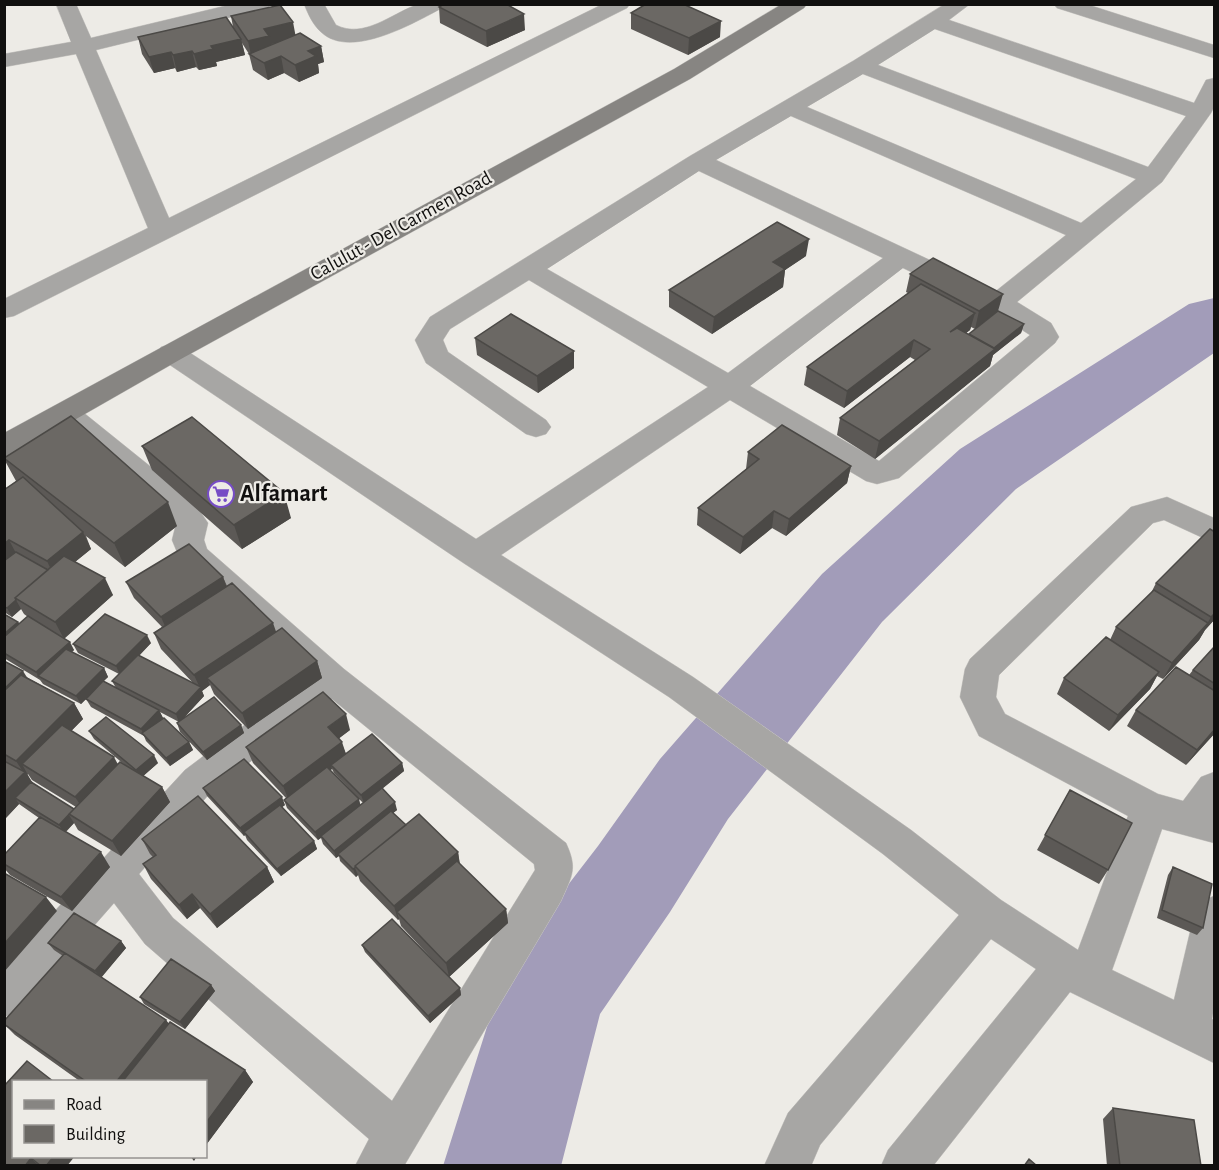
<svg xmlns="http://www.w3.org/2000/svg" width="1219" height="1170" font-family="'Alegreya Sans',sans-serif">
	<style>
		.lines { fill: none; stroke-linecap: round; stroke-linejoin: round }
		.river { fill: #a29cb9; fill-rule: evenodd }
		.minor-casing { stroke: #cac8c4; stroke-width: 1 }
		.secondary-casing { stroke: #cac8c4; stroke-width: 1 }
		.minor { fill: #a7a6a4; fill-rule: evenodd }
		.secondary { fill: #878582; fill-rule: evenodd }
		.wall { fill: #5c5956; fill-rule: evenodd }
		.shaded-wall { fill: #4b4946 }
		.building { fill: #6b6864; stroke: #4b4946; stroke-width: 1.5 }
		.labels { text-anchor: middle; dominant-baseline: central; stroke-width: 4.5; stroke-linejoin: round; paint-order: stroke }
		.far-street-label { font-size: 20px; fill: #11100f; stroke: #edebe6 }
		.poi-label { font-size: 24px; font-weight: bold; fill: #11100f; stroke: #edebe6; text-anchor: start }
	</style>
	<rect width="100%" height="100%" fill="#edebe6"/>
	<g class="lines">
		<path class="river" d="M1214,298V353L1016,489L882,622L728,819L670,912L600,1014L561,1166H443L498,992L514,955L598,846L660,759L822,574L960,449L1189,304Z"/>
		<defs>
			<path id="minor" d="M56,4H76L91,38L233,4H271L268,8L96,50L169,218L603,4H630L627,8L14,316L4,318V299L148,228L76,54L4,67V54L71,42Z
				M304,4H324L336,25C364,39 391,14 416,5C425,3 436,4 445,4L442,8C414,23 350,60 321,32C313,25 308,14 304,4Z
				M945,4H970L949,20L1194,103L1206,80L1214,78V107L1211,113L1162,182L1017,302L1051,323L1059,337L1055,343L899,478L877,484L866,481L730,400L501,555L693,677L911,830L1001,900L1078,950L1128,816L979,736L960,697L965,669L970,659L1131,507L1167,497L1214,518V543L1164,520L1153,523L999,675L996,697L1005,714L1158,794L1183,801L1201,777L1214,772V843L1162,829L1112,970L1174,1000L1194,915L1200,902L1214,896V1008L1212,1019L1214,1020V1063L1070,992L933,1166H881L888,1150L1036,969L991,939L820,1145L811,1166H764L788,1113L959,915L883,854L669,697L465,564L161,359L157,353L161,347L171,344L181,347L476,539L708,387L529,280L450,329L443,340L448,352L546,420L551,427L546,434L536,437L526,434L426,363L415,340L430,317L690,156L853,61ZM935,29L1186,116L1148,167L878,65ZM863,74L1136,179L1081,223L807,107ZM791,116L1066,235L996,291L716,160ZM699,171L883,258L728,373L547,269ZM903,268L989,309L1030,335L879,461L750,386Z
				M1054,4H1086L1214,45V58L1057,8Z
				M69,406L79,409L192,500L208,523L204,540L207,549L344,669L566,843C578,869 572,876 561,901L404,1166H355L369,1139L145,944L114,903L19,1011L4,1017V966L185,770L307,678L182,564L172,540L176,524L170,516L59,423L54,416L59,409ZM332,699L534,864L535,870L392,1101L173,918L139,874L211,792Z"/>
			<path id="secondary" d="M782,4H807L804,8L690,79L181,359L15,454L4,457V433L674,69Z"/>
		</defs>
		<use href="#minor" class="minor-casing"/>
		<use href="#secondary" class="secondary-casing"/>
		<use href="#minor" class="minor"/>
		<use href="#secondary" class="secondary"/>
	</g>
	<path class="wall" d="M439,7L525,30L487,47L440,23Z
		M631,13L720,37L688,55L631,29Z
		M231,16L296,35L321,46L324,62L318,64L319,73L299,82L284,73L268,80L253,70L249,54L242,43L245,55L216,62L217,66L199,70L196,67L177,72L175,68L154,73L142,54L138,37L233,27Z
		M806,256L785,270L783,287L712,334L669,307V290Z
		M910,274L998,311L975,329L971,327L970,330L966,333L969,334L1024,324L1021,333L993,355L990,366L875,459L837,435L840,418L915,360L910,357L844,408L804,385L807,367L908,293L906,292Z
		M475,338L574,368L538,393L477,355Z
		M142,446L291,518L242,549L152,470Z
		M748,452L851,466L847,483L786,536L772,528L740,554L697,525L698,508L746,469Z
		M4,459L177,526L125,567L86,536L91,549L75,562L113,595L64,638L74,650L72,652L104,668L108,677L103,681L116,688L112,681L119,674L78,653L73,644L151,643L139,656L194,684L161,649L154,633L162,627L134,598L126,582L223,577L227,586L276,632L317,661L322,678L248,729L214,694L210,685L202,691L204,696L182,720L241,725L244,733L207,760L180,732L177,723L179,722L160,712L163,718L189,742L193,750L170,766L146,741L144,736L91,707L86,699L81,704L43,684L40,680L4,658V614L20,624L28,617L24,614L21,609L12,617L4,612V490L16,481Z
		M1215,532V619L1205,630L1199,640L1163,679L1157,676L1150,689L1109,731L1057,694L1064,678L1110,640L1116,627L1151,593L1156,583Z
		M1215,646V733L1186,765L1127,726L1136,710L1189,675L1193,670Z
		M4,661L28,678L74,703L83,719L71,731L118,764L126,766L94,739L89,731L158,763L143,776L162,787L170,802L121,856L78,830L74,823L66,832L110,867L72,911L10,875L4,868V855L39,818L19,804L4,820ZM28,774L32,780L76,807L74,809L33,783L27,775Z
		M350,730L339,738L346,754L402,763L404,771L382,789L397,810L393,813L406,825L458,852L460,864L506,909L508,923L449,977L401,926L399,919L398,920L360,881L358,875L356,877L340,861L339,856L336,858L323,844L321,838L318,840L287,808L284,800L286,798L253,763L246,747ZM332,769L334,773L363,803L360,805L330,770Z
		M203,788L285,805L282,807L314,841L317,849L281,876L247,840L245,835L244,836L207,796Z
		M1070,790L1108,870L1099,884L1037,850Z
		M142,839L267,867L274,882L217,928L200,908L187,919L151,879L143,864L153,857L150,854Z
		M1173,867L1203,928L1197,935L1157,918L1168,875Z
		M121,941L126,948L101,977L166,1020L169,1024L245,1070L253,1082L206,1145V1082H81L15,1035L4,1024L63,956L54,950L48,943Z
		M362,945L460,988L461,995L430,1023L365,952Z
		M211,985L215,991L185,1029L144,1004L140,997Z
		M1113,1108L1201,1166H1107L1103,1119Z"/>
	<path class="shaded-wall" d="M524,14L525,30L487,47L486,31Z
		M721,21L720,37L688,55L689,38Z
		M293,22L296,38L271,44L273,52L251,55L248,41L264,29Z
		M241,39L245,55L216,62L217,66L199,70L194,54L211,46Z
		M321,46L324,62L318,64L319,73L299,82L295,65L308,51Z
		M192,51L196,67L177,72L173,55Z
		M171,52L175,68L154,73L149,57Z
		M281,56L284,73L268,80L264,63Z
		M809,239L806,256L785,270L783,287L712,334L714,317L773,262Z
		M1003,294L998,311L975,329L979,311Z
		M975,313L970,330L946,349L950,332Z
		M1024,324L1021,333L993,355L990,366L875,459L879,441Z
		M914,340L910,357L844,408L847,391Z
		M574,351V368L538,393L537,376Z
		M851,466L847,483L786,536L789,519Z
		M284,493L291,518L242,549L234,525Z
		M168,502L177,526L125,567L114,543Z
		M774,511L772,528L740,554L743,537Z
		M83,532L91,549L55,578L47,561Z
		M9,540L18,557L4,568V544Z
		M223,577L229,594L168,633L161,617Z
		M105,578L113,595L64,639L55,622Z
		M16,600L21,609L12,617L7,608Z
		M1215,613V619L1205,630L1199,640L1163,679L1172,663L1205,627L1211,617Z
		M18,622L23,631L4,647V634Z
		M273,623L279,640L207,678L210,685L202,691L204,696L179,723L176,714L200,688L194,675Z
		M147,635L151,643L120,675L116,666Z
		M70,642L74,650L42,678L38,676L36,672Z
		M317,661L322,678L248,729L242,713Z
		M104,668L108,677L81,704L76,696Z
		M23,671L28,679L4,689Z
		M1159,672L1150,689L1109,731L1118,715Z
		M74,703L83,719L32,771L22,764L35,788L15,798L19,804L4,820V793L24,773L16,761Z
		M159,710L163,718L145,737L141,729Z
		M346,714L350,730L333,743L328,727Z
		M241,725L244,733L207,760L203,752Z
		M1215,729V733L1186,765L1197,750Z
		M189,742L193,750L170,766L166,758Z
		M342,742L347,757L331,765L332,769L289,801L283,786Z
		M154,755L158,763L141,778L136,770Z
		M114,757L122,772L85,812L75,797Z
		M402,763L404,771L364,803L361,795Z
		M162,787L170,802L121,856L112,841Z
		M282,797L285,805L246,834L244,832L245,835L244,836L240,828Z
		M359,799L361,807L318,840L315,832Z
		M395,802L397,810L340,855L338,854L339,856L336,858L334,851Z
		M69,815L74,823L64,833L59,825Z
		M314,841L317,849L281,876L277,869Z
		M101,852L110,867L72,911L61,897Z
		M458,852L460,867L397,912L399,919L398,920L394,906Z
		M267,867L274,882L217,928L210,914Z
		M355,868L358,875L356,877L353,869Z
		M192,894L200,908L187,919L179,905Z
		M46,897L57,911L4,972V944Z
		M506,909L508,923L449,977L446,963Z
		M121,941L126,948L101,978L95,971Z
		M211,985L215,991L185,1029L180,1022Z
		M460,988L461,995L430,1023L428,1016Z
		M166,1020L175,1033L136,1082H116Z
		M245,1070L253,1082L206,1145V1123Z
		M54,1156H75L67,1166H46Z
		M190,1156H197L194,1161Z
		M31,1158L40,1166H25Z"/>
	<path class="building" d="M444,4H506L524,14L486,31L439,7Z
		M646,4H683L721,21L689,38L631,13Z
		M280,5L293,22L264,29L269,36L248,41L231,16Z
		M226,17L241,39L211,46L213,49L194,54L192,51L173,55L171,52L149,57L138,37Z
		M300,33L321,46L308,51L316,56L295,65L281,56L264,63L249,54Z
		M777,222L809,239L773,262L785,269L714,317L669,290Z
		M933,258L1003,294L979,311L910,274Z
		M921,284L975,313L950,332L957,328L995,349L879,441L840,418L930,349L914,340L847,391L807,367Z
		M998,311L1024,324L994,348L969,334Z
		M511,314L574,351L537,376L475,338Z
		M71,416L168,502L114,543L4,458Z
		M192,417L284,493L234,525L142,446Z
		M782,425L851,466L789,519L774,511L743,537L698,508L759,459L748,452Z
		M23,477L83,532L47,561L9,540L4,544V490Z
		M1210,529L1215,532V613L1211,617L1156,583Z
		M189,544L223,577L161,617L126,582Z
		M16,552L48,570L15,598L16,600L7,608L4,607V561Z
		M64,556L105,578L55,622L15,598Z
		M232,583L273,623L194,675L154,633Z
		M1154,590L1208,623L1172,663L1116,627Z
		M4,614L18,622L4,634Z
		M105,614L147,635L116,666L73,644Z
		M28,616L70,642L36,672L4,653V637Z
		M282,628L317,661L242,713L207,678Z
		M1106,637L1159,672L1118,715L1064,678Z
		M1215,646V684L1193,670Z
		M66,649L104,668L76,696L38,676Z
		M138,655L201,687L176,714L112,681Z
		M4,661L23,671L4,689Z
		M1176,667L1215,691V729L1197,750L1136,710Z
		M21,675L74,703L16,761L4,754V691Z
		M103,681L159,710L141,729L86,699Z
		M323,692L346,714L328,727L342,742L283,786L246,747Z
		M214,697L241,725L203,752L177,723Z
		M106,717L154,755L136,770L89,731Z
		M164,718L189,742L166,758L142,733Z
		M62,725L114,757L75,797L22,764Z
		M372,734L402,763L361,795L331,765Z
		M244,759L282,797L240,828L203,788Z
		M4,761L25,772L4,793Z
		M120,762L162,787L112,841L69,814Z
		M327,767L359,799L315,832L284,800Z
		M31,782L74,809L59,825L15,798Z
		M382,788L395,802L334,851L321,836Z
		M1070,790L1132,823L1108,870L1045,835Z
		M198,796L267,867L210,914L192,894L179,905L143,864L156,855L142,839Z
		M280,805L314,841L277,869L244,832Z
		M391,811L406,825L355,866L356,867L353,869L338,854Z
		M419,814L458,852L394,906L355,866Z
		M40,817L101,852L61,897L4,864V855Z
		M457,861L506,909L446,963L397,912Z
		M1173,867L1212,884L1203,928L1162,910Z
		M4,873L46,897L4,944Z
		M74,913L121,941L95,971L48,943Z
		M392,919L460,988L428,1016L362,945Z
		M65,953L166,1020L116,1082H87L4,1024V1021Z
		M171,959L211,985L180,1022L140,997Z
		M170,1022L245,1070L206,1123V1082H122Z
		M27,1061L54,1082H14V1156H54L46,1166H41L31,1158L25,1166H4V1086Z
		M1113,1108L1194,1120L1201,1166H1120Z
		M1029,1159L1037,1166H1024Z"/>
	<defs>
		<symbol id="supermarket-ring" viewBox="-11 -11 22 22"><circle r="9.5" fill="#edebe6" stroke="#764cc5" stroke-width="1.5"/><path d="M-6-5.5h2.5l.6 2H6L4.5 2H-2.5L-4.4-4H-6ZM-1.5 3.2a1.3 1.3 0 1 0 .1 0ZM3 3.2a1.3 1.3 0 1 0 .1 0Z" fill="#764cc5"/></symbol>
	</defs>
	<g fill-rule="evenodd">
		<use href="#supermarket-ring" x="206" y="479" width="30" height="30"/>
	</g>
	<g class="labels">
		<g class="far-street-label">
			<text transform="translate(401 226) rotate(-29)">Calulut - Del Carmen Road</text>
		</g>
		<g class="poi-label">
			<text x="240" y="494">Alfamart</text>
		</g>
	</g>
	<rect width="1219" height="1170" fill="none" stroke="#11100f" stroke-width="12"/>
	<rect x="12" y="1080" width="195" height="78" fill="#edebe6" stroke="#959390" stroke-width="1.5"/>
	<rect x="24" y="1100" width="30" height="9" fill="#878582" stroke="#959390" stroke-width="1.5"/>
	<text x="66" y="1110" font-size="18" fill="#11100f">Road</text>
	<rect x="24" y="1125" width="30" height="18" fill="#6b6864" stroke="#959390" stroke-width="1.5"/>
	<text x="66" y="1140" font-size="18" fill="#11100f">Building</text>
</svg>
